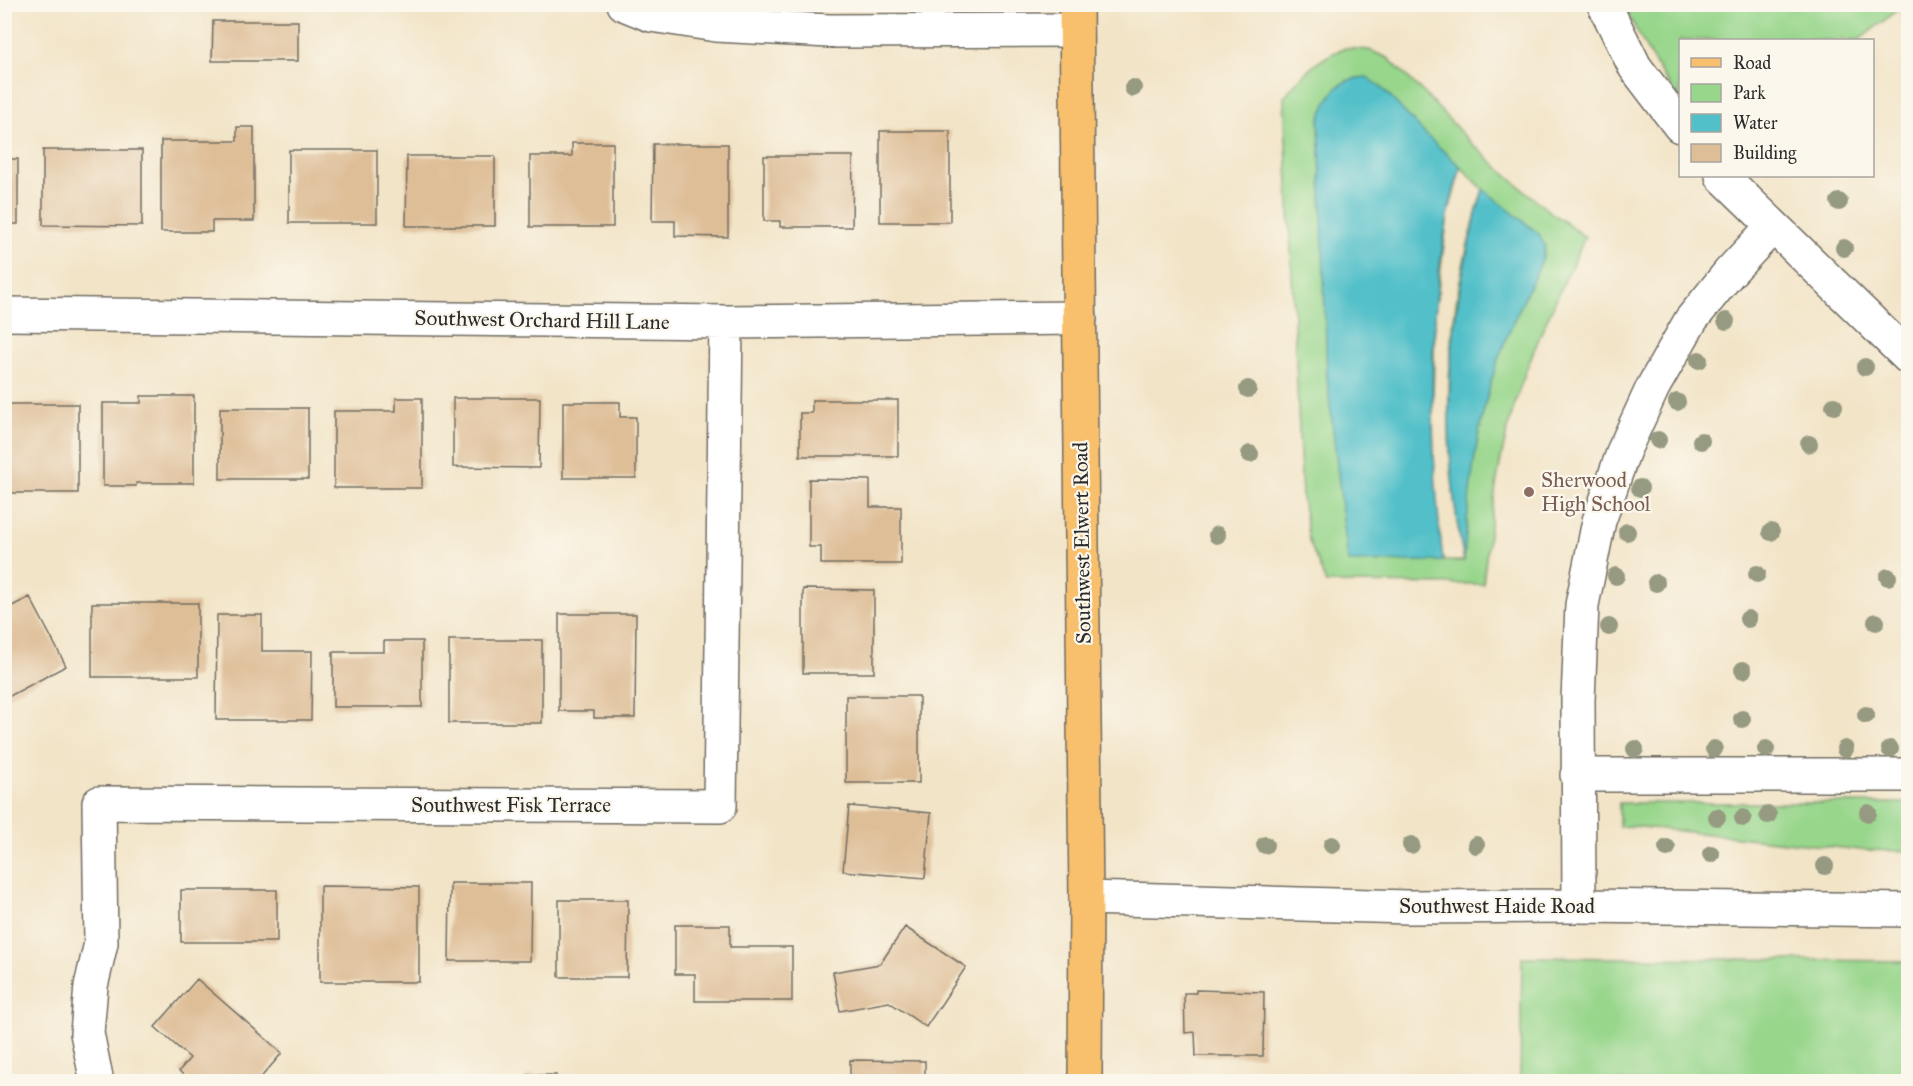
<svg xmlns="http://www.w3.org/2000/svg" width="1913" height="1086" font-family="'IM FELL Great Primer',serif">
	<style>
		.green { fill: #97d68b; stroke: #61805b; stroke-width: 1.5; fill-rule: evenodd }
		.water { fill: #52c0c9; stroke: #3e767a; stroke-width: 1.5 }
		.building { fill: #debe97 }
		.lines { fill: none; stroke-linecap: round; stroke-linejoin: round }
		.minor-casing { stroke: #716c62; stroke-width: 36 }
		.major-casing { stroke: #716c62; stroke-width: 36 }
		.minor { stroke: #fff; stroke-width: 33 }
		.major { stroke: #f8bf6c; stroke-width: 33 }
		.tree { fill: #969a81 }
		.education-dot { fill: #8d6e63; stroke: #fbf7ec; stroke-width: 2 }
		.labels { text-anchor: middle; dominant-baseline: central; stroke-width: 4.5; stroke-linejoin: round; paint-order: stroke }
		.street-label { font-size: 21px; fill: #2b2b2b; stroke: #fbf7ec }
		.education-label { font-size: 21px; fill: #785e54; stroke: #fbf7ec; text-anchor: start }
	</style>
	<rect width="100%" height="100%" fill="#fbf7ec"/>
	<filter id="ink" filterUnits="userSpaceOnUse"><feTurbulence type="fractalNoise" baseFrequency=".0167" numOctaves="2"/><feDisplacementMap in="SourceGraphic" scale="12" xChannelSelector="R" yChannelSelector="G"/><feConvolveMatrix kernelMatrix="1 2 1 2 8 2 1 2 1" color-interpolation-filters="sRGB"/></filter>
	<filter id="wash" filterUnits="userSpaceOnUse"><feTurbulence type="fractalNoise" baseFrequency=".008" numOctaves="4" result="noise"/><feDisplacementMap in="SourceGraphic" scale="24" xChannelSelector="R" yChannelSelector="G"/><feGaussianBlur stdDeviation="1.35" result="paint"/><feColorMatrix in="noise" values="0 0 0 0 0 0 0 0 0 0 0 0 0 0 0 0 0 1.4 0 .05"/><feComposite in="paint" operator="in"/></filter>
	<g filter="url(#wash)">
		<rect width="100%" height="100%" fill="#f2e4c7"/>
		<path class="green" d="M1623,5H1904L1859,40H1680V102L1651,57Z
			M1345,48L1369,50L1388,58L1424,93L1470,142L1511,179L1545,208L1585,237C1564,284 1540,330 1523,379C1499,445 1491,515 1483,584L1326,583L1309,541L1302,497L1284,97C1301,75 1318,58 1345,48ZM1461,167L1483,189C1469,237 1456,287 1452,337C1445,412 1449,487 1464,561H1443L1434,486L1433,402L1435,313L1448,215Z
			M1619,803H1908V851L1861,850L1632,826L1619,827Z
			M1522,957L1908,961V1081H1520Z"/>
		<path class="water" d="M1367,77L1380,86L1426,135L1461,167C1456,183 1451,199 1448,215C1426,327 1430,449 1443,561L1348,562L1327,378L1319,120C1330,94 1336,78 1367,77Z
			M1483,189L1539,234L1545,246L1542,260C1530,288 1515,315 1504,344C1477,412 1469,489 1464,561C1438,431 1447,316 1483,189Z"/>
		<g id="blocks">
			<path class="building" d="M213,21H298V61H212Z
				M237,127H254V221H212V232H161V141H237Z
				M880,131H950V222H880Z
				M572,143H613V227H530V156H572Z
				M653,144H728V237L675,236V221H652Z
				M43,150H142V226L43,225Z
				M289,150H377V223H289Z
				M407,156H495V226H406Z
				M764,156H853L852,227H780V221H764Z
				M4,159H18V224H4Z
				M141,396H194V483H136V486H103V403H141Z
				M396,398H422V488H334V411H396Z
				M453,398H540L539,468L453,467Z
				M812,400H898V456H800V413H812Z
				M563,402H620V417H636V478H563Z
				M4,404H78V493H4Z
				M220,408H308V479H220Z
				M809,479L870,480V507H901V564H821V547H809Z
				M803,589L874,590V673H803Z
				M30,597L66,666L6,698L4,610Z
				M92,603H198V677H92Z
				M559,614H636L635,718H594V711H559Z
				M217,615H262V651H312L311,720H216Z
				M449,640H542V723H449Z
				M384,641H422V707H333V652H384Z
				M846,696H919V783H846Z
				M849,806L931,813L925,878L843,871Z
				M450,883H531L530,961H449Z
				M320,886L419,887V982H320Z
				M181,890H277V942H181Z
				M559,900H628L627,977H559Z
				M675,925H730V947H792V1001H695V974H675Z
				M905,927L966,967L926,1027L889,1002L840,1011L833,972L880,964Z
				M197,979L282,1053L257,1082H191L179,1071L190,1058L155,1027Z
				M1196,990L1264,992L1263,1056H1196L1195,1032L1185,1033L1184,993H1196Z
				M850,1060L925,1061V1082H850Z
				M527,1075H556L557,1082H527Z"/>
		</g>
	</g>
	<g filter="url(#ink)">
		<use href="#blocks" fill-opacity="0" stroke="#716c62" stroke-width="1.5"/>
		<g class="lines">
			<defs>
				<path id="minor" d="M624,4L651,15L716,25L829,31L1076,30
					M1604,4L1635,67L1680,126
					M1722,176L1908,357
					M4,314L726,322L1080,318
					M1577,775H1908
					M1086,898L1409,907L1579,906L1908,910
					M1579,906L1578,700L1582,605L1599,521L1624,450L1653,387L1691,320L1729,273L1773,226
					M97,1082L87,1033L91,986L101,943L99,803L720,806L726,322"/>
				<path id="major" d="M1076,4L1086,898L1085,1082"/>
			</defs>
			<use href="#minor" class="minor-casing"/>
			<use href="#major" class="major-casing"/>
			<use href="#minor" class="minor"/>
			<use href="#major" class="major"/>
		</g>
		<g class="tree">
			<circle cx="1133" cy="88" r="9"/>
			<circle cx="1839" cy="202" r="9"/>
			<circle cx="1844" cy="248" r="9"/>
			<circle cx="1726" cy="321" r="9"/>
			<circle cx="1699" cy="360" r="9"/>
			<circle cx="1865" cy="367" r="9"/>
			<circle cx="1248" cy="389" r="9"/>
			<circle cx="1677" cy="402" r="9"/>
			<circle cx="1834" cy="406" r="9"/>
			<circle cx="1658" cy="440" r="9"/>
			<circle cx="1701" cy="441" r="9"/>
			<circle cx="1809" cy="444" r="9"/>
			<circle cx="1250" cy="454" r="9"/>
			<circle cx="1640" cy="488" r="9"/>
			<circle cx="1627" cy="532" r="9"/>
			<circle cx="1771" cy="532" r="9"/>
			<circle cx="1217" cy="535" r="9"/>
			<circle cx="1757" cy="574" r="9"/>
			<circle cx="1616" cy="576" r="9"/>
			<circle cx="1888" cy="577" r="9"/>
			<circle cx="1656" cy="583" r="9"/>
			<circle cx="1748" cy="619" r="9"/>
			<circle cx="1876" cy="622" r="9"/>
			<circle cx="1609" cy="627" r="9"/>
			<circle cx="1743" cy="670" r="9"/>
			<circle cx="1866" cy="715" r="9"/>
			<circle cx="1742" cy="719" r="9"/>
			<circle cx="1635" cy="749" r="9"/>
			<circle cx="1714" cy="749" r="9"/>
			<circle cx="1766" cy="749" r="9"/>
			<circle cx="1845" cy="749" r="9"/>
			<circle cx="1890" cy="749" r="9"/>
			<circle cx="1868" cy="813" r="9"/>
			<circle cx="1768" cy="815" r="9"/>
			<circle cx="1717" cy="817" r="9"/>
			<circle cx="1743" cy="818" r="9"/>
			<circle cx="1265" cy="845" r="9"/>
			<circle cx="1332" cy="845" r="9"/>
			<circle cx="1411" cy="845" r="9"/>
			<circle cx="1476" cy="845" r="9"/>
			<circle cx="1667" cy="848" r="9"/>
			<circle cx="1711" cy="854" r="9"/>
			<circle cx="1825" cy="866" r="9"/>
		</g>
	</g>
	<circle class="education-dot" cx="1529" cy="492" r="6"/>
	<g class="labels">
		<g class="street-label">
			<text transform="translate(542 320) rotate(1)">Southwest Orchard Hill Lane</text>
			<text transform="translate(1082 543) rotate(-91)">Southwest Elwert Road</text>
			<text x="511" y="805">Southwest Fisk Terrace</text>
			<text x="1497" y="906">Southwest Haide Road</text>
		</g>
		<g class="education-label">
			<text x="1541" y="480">Sherwood<tspan x="1541" dy="24">High School</tspan></text>
		</g>
	</g>
	<rect width="1913" height="1086" fill="none" stroke="#fbf7ec" stroke-width="24"/>
	<rect x="1679" y="39" width="195" height="138" fill="#fbf7ec" stroke="#a8a59f" stroke-width="1.5"/>
	<rect x="1691" y="58" width="30" height="9" fill="#f8bf6c" stroke="#a8a59f" stroke-width="1.5"/>
	<text x="1733" y="69" font-size="18" fill="#2b2b2b">Road</text>
	<rect x="1691" y="84" width="30" height="18" fill="#97d68b" stroke="#a8a59f" stroke-width="1.5"/>
	<text x="1733" y="99" font-size="18" fill="#2b2b2b">Park</text>
	<rect x="1691" y="114" width="30" height="18" fill="#52c0c9" stroke="#a8a59f" stroke-width="1.5"/>
	<text x="1733" y="129" font-size="18" fill="#2b2b2b">Water</text>
	<rect x="1691" y="144" width="30" height="18" fill="#debe97" stroke="#a8a59f" stroke-width="1.5"/>
	<text x="1733" y="159" font-size="18" fill="#2b2b2b">Building</text>
</svg>
